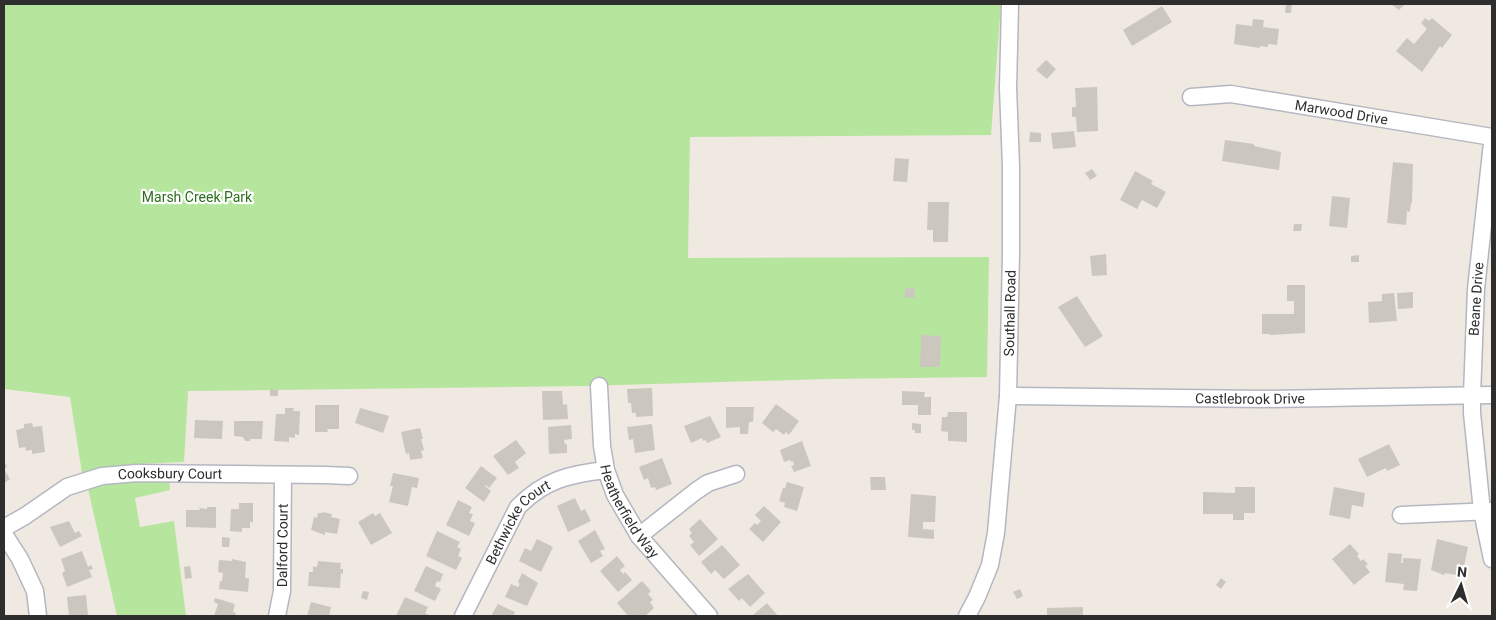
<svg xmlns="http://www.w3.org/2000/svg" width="1496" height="620" font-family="Roboto,sans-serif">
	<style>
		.green { fill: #b6e59e }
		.building { fill: #cbc7bf }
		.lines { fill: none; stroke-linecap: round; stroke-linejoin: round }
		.minor-casing { stroke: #b4b7c1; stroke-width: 19 }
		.minor { stroke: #fff; stroke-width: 16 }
		.labels { text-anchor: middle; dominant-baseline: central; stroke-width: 4.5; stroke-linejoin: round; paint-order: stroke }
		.street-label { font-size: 14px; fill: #2e2e2e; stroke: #fff }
		.park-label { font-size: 14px; fill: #2c6e1b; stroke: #fff }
	</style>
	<rect width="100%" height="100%" fill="#efe9e1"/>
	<path class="green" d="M4,4H1001L991,135L690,137L688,258L989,257L987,377L828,379L585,386L188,391L184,462C148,463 117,465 82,473L70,397L4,389Z
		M169,479L170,490L135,498L140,527L174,521L186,616H117L88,489C115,481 141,480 169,479Z"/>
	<path class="building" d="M1286,4H1292L1291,13H1285Z
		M1391,4H1405L1399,10Z
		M1162,6L1172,22L1132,46L1123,30Z
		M1425,18L1429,21L1432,18L1452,35L1442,48L1440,46L1422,72L1396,51L1407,38L1414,44L1427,29L1421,23Z
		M1253,19L1264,20L1263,27L1279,29L1277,45L1268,44V47L1260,46V48L1234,44L1236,24L1252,26Z
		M1046,60L1056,69L1047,79L1036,70Z
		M1097,87L1098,131L1077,132L1076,117H1072V107H1076L1075,88Z
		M1074,131L1076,147L1053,149L1051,133Z
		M1030,132L1041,133V142H1029Z
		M1225,140L1254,144V146L1281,152L1279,170L1222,161Z
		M895,158L909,159L907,182L893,181Z
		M1393,162L1413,164L1412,203H1411L1410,212L1407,211L1406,225L1387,223Z
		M1092,169L1097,176L1090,180L1085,173Z
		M1135,171L1153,181L1151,184L1166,192L1157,208L1142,200L1137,209L1120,200Z
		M1332,196L1350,198L1347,228L1329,226Z
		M928,202H949L948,242H933V230H927Z
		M1294,224H1302L1301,231H1293Z
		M1106,254L1107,275L1092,276L1090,256Z
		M1359,255V262H1351V256Z
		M1287,285H1305V333L1270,335V334H1262V314H1294V301H1287Z
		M906,288L915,289L914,298L904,297Z
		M1413,292V308L1398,309L1397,293Z
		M1394,293L1397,321L1369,323L1368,302L1382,301V294Z
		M1077,296L1103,336L1085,347L1058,307Z
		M921,335L941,336L940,367H920Z
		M652,388L653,416L636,417V413H632L631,403H628L627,389Z
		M270,389L278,390V396H270Z
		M542,391H562L563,405L567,404L568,419L543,420Z
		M902,391L925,392L924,397H931V415H918V405H902Z
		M776,404L799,421L789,435L786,432L784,435L776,429L773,432L762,423Z
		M315,405H339V429H327L328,432H315Z
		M726,407H754L753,422H749L748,434H740V427L726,428Z
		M285,408H294L293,411H300L299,435L295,434V438L289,437V442L274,441L276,414H285Z
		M360,408L389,416L383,433L355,423Z
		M948,412H967V442L948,441V432L941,431L942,417H947Z
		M710,416L721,437L707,443L706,440L703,441L702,438L691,443L684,426Z
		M195,420L223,421L222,439L194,438Z
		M234,421H263L262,439H250V441H245L243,437L234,436Z
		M32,423L33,427L42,426L45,452L32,454V450L26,451L25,447L19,448L16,430L24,428V424Z
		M912,423L921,424V433H915V430H912Z
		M652,424L655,450L635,453L633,439L629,440L627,427Z
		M571,425L572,439L564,440L565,444H567V453L549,454L548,427Z
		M420,428L423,439H421L424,450L421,451L423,458L410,460L409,453L406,454L401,432Z
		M516,440L526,453L515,462L519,468L508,475L493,456Z
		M802,441L811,466L794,472L791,466L794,465L793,461L791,462L790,460L784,462L780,450Z
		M1389,444L1400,465L1387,471L1386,468L1367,477L1358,459Z
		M662,458L672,484L656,490L655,487L651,488L648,478L644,480L639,467Z
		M4,461L7,467L4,469L10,479L4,483Z
		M481,466L497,478L489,488L486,485L485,486L491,491L484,502L465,488Z
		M393,473L419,478L417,488L412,487L408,506L389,502L393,486H390Z
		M870,477H885L886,490H871Z
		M787,482L804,487L797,511L784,507L785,503L779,501L783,488H785Z
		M1235,487H1255V513H1244V520H1233V514H1203V492L1235,493Z
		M1334,487L1365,493L1363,507L1352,505L1350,519L1329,515Z
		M911,494L936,496L935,522H923V529L934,530V539L908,537Z
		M575,498L581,511L585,509L591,521L568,532L557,506Z
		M458,500L472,507L469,513L473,514L470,521L475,523L469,536L446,525Z
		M239,503H253V522H250V528H242V532L230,531L231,509H239Z
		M764,506L781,522L763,542L749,529L755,523L757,525L761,521L755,515Z
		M207,507H216V528L186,527V510H200L199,508L207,509Z
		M322,512L332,514L331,517L340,519L337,534L325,532V535L311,530L314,517L317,518L318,513H322Z
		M373,513L375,516L380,513L392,533L371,545L358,522Z
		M700,519L718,539L699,556L690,545L694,542L689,536L692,533L689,529Z
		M69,521L75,533L79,531L82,536L60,547L50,527Z
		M595,530L605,549L600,551L603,556L591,563L578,541Z
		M437,531L460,542L457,547L461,549L458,556L462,558L456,570L426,556Z
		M222,537L230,538L229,547H222Z
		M537,539L553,547L541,572L519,561L525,548L531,551Z
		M1437,539L1468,547L1462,576L1445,573L1444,575L1431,570Z
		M1350,544L1359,554L1357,556L1361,561L1363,559L1368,564L1365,566L1370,572L1354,585L1332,559Z
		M722,545L740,565L724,579L715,570L711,574L701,562Z
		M82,551L88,567L91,565L93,569L89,570L92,577L67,587L62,573L65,571L61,559Z
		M1388,553L1402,554L1401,563H1403V558L1421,559L1417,591L1403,590L1404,584L1385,582Z
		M617,556L625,566L620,570L623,574L625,572L632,580L618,592L600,571Z
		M232,559L246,562L245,578H249L248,592L219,589L220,581H222L223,573L218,572L219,560L232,561Z
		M318,561L341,563L340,569H343V574L341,573L340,588L308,586L309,572H313V566L317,567Z
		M190,566L192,578L185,579L184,567Z
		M426,566L443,574L440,582L437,581L435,586L441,589L435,601L414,591Z
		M522,573L538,583L527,606L505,597L511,584L518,587L520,584L518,582Z
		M748,574L765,593L750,607L742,598L739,601L728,589Z
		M1221,578L1226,582L1221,589L1216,585Z
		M642,581L651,591L648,594L653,600L650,602L654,608L645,616H628L617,603Z
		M1020,589L1023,596L1017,599L1013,592Z
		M363,591L369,592L367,600L361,598Z
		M86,595L88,616H69L67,597Z
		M405,597L428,607L425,613L431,616H396Z
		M215,598L235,604L233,612L236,613L235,616H214L218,604L214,602Z
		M311,602L331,607L329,616H307Z
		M767,603L778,616H752Z
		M498,604L515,612L513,616H491Z
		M1083,607V616H1047V608Z"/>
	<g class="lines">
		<defs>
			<g id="minor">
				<path id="s1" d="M1191,97L1231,94L1492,137"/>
				<path d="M1492,143L1476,289L1472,395V413L1482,511L1492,559"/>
				<path id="s2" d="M599,386L602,446L606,470L615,495L639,536L709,616"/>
				<path id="s3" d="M1008,396L1263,399L1492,395"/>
				<path d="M1401,515L1492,511"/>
				<path id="s4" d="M4,528L25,516L67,487L102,476L137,473L325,475L349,476"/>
				<path d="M4,534L20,559L35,591L38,616"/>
				<path d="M639,536L696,491L708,483L736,474"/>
				<path id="s5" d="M277,616L282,591L283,475"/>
				<path id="s6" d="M463,616L518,507C544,480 570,474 606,470"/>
				<path id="s7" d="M967,616L977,597L990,565L996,533L1008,396L1011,253V166L1008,88L1010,4"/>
			</g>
		</defs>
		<use href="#minor" class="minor-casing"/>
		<use href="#minor" class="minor"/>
	</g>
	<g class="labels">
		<g class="street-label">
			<text stroke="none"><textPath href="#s1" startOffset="152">Marwood Drive</textPath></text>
			<text transform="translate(1476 299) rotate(-86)">Beane Drive</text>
			<text stroke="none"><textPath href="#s7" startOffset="309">Southall Road</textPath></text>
			<text stroke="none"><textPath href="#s3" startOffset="242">Castlebrook Drive</textPath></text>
			<text stroke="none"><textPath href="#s4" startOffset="180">Cooksbury Court</textPath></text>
			<text stroke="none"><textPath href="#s2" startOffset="132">Heatherfield Way</textPath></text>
			<text stroke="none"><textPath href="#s6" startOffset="110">Bethwicke Court</textPath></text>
			<text stroke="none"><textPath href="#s5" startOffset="71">Dalford Court</textPath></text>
		</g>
		<g class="park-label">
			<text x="197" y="197">Marsh Creek Park</text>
		</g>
	</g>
	<rect width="1496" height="620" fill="none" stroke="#2e2e2e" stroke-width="10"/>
	<g transform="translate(1461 585) rotate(5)" stroke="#ffffff" stroke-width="4" paint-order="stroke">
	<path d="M0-4L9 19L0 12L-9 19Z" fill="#2e2e2e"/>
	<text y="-8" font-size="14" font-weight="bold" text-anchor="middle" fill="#2e2e2e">N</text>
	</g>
</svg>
